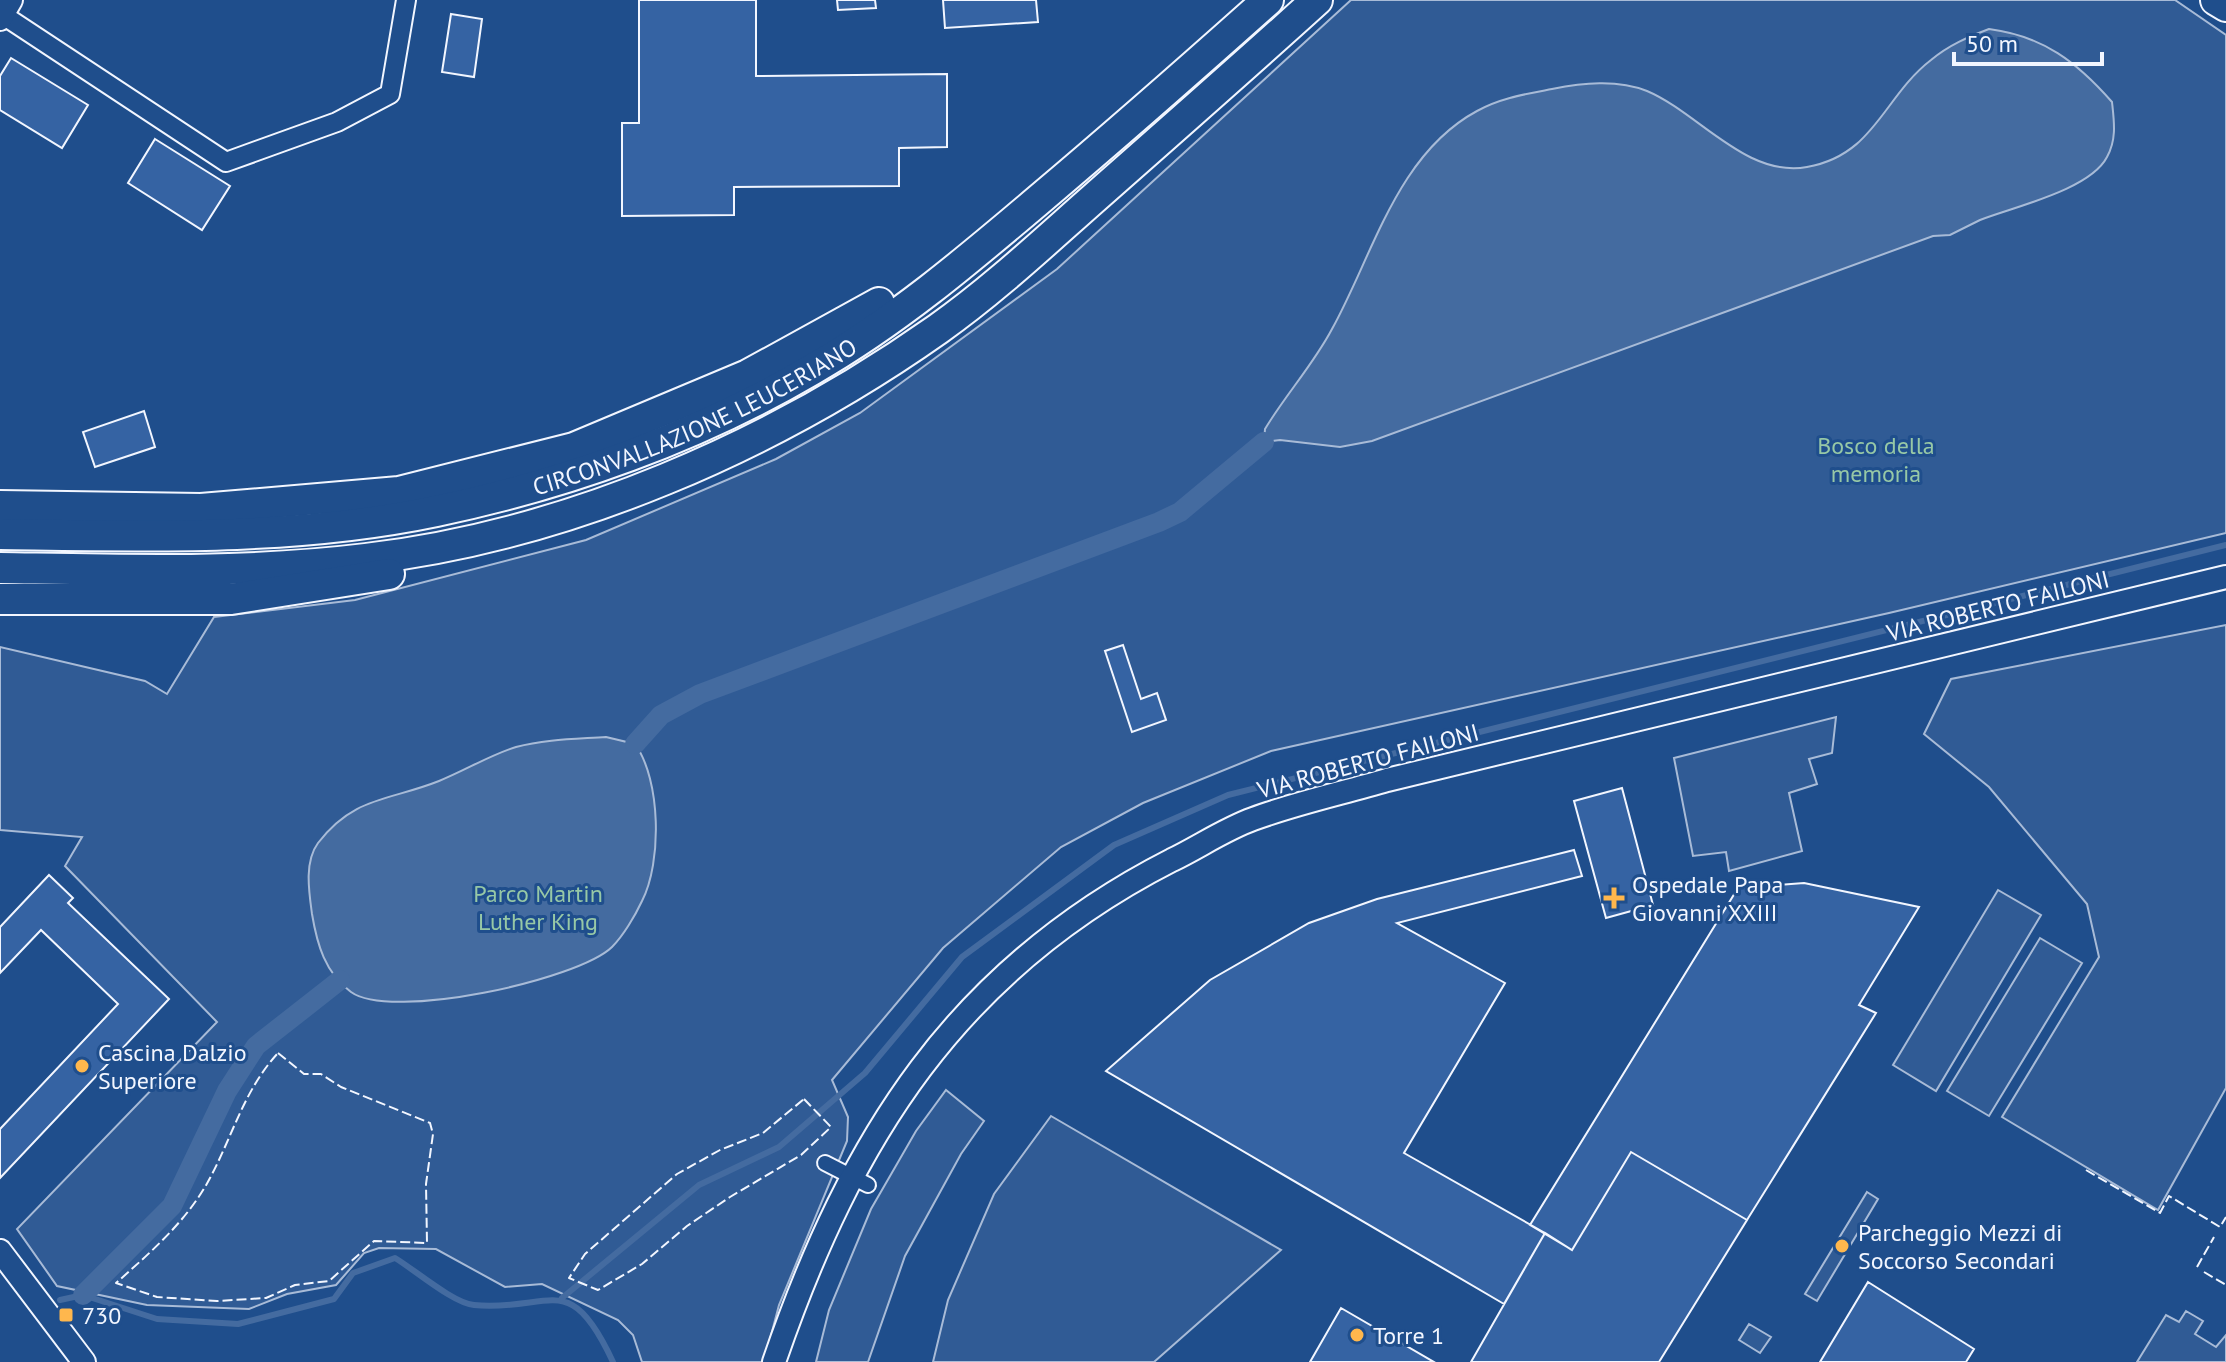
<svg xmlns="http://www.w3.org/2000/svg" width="2226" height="1362" font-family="'PT Sans',sans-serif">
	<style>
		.built { fill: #305b95; stroke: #a8bbd7; stroke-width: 2 }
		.water { fill: #446ba0; stroke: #a8bbd7; stroke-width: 2 }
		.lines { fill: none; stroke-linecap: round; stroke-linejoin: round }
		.stream { stroke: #446ba0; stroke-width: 6 }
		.canal { stroke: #446ba0; stroke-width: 20 }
		.building { fill: #3563a3; stroke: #f2f6ff; stroke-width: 2 }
		.pedestrian-casing { stroke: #f2f6ff; stroke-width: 18 }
		.minor-casing { stroke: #f2f6ff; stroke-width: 22 }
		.tertiary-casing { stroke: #f2f6ff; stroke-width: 26 }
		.trunk-casing { stroke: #f2f6ff; stroke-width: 34 }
		.pedestrian { stroke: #1f4e8c; stroke-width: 14 }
		.minor { stroke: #1f4e8c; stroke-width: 18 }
		.tertiary { stroke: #1f4e8c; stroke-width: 22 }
		.trunk { stroke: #1f4e8c; stroke-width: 30 }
		.fence { stroke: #f2f6ff; stroke-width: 2; stroke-dasharray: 10 4; stroke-linecap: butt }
		.poi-dot { fill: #ffb74d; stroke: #1f4e8c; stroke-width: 3 }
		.labels { text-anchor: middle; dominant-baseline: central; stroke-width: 6; stroke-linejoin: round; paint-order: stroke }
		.street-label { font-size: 24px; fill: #f2f6ff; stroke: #1f4e8c }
		.park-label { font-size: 24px; fill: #97c8a6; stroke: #1f4e8c }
		.poi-label { font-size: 24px; fill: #f2f6ff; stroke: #1f4e8c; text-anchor: start }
	</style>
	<rect width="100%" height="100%" fill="#1f4e8c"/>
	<path class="built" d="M1351,0H2175L2226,35V533L1889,613L1271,751L1143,803L1061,847L943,948L832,1080L848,1117L847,1141L779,1305L764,1362H642L633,1335L618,1320L542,1284L505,1287L436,1249L379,1248L364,1253L336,1285L287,1294L249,1309L147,1305L57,1286L17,1229L217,1022L65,866L82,837L0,830V647L145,681L167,694L214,617L355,600L586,540L776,459L860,413L1057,269Z
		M2226,625V1088L2158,1210L2002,1117L2099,957L2087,904L1989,787L1924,734L1951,679Z
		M1836,717L1832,753L1809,759L1817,784L1789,793L1802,851L1729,871L1726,852L1693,856L1674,758Z
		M1998,890L2041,915L1936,1091L1893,1065Z
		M2040,938L2082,963L1989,1116L1947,1091Z
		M946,1090L984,1121L961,1154L905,1256L868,1362H816L829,1310L871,1209L916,1131Z
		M1051,1116L1281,1250L1154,1362H933L948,1300L994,1194Z
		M1867,1192L1878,1199L1817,1301L1805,1294Z
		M2186,1311L2203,1321L2195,1334L2216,1347L2226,1335V1362H2137L2166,1315L2179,1322Z
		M1749,1324L1771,1337L1760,1353L1739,1340Z"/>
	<path class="water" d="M1989,29C2043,36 2077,62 2112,102C2114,121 2117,139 2107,157C2090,190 2013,207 1980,220L1950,235L1933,236L1372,441L1340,447L1280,440L1264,442L1265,429C1286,394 1313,365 1332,329C1373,255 1397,154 1477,111C1500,98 1526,94 1552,89C1582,83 1617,79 1647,91C1699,113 1746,178 1807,167C1875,155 1883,97 1931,60C1949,45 1968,37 1989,29Z
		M606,737L635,744C661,780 662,862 642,901C635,916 623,936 612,947C578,980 391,1021 351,992C325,973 317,944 312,914C309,892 304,862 318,843C354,796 389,801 439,781C464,771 490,755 516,747C545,739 577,739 606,737Z"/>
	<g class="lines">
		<path class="stream" d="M562,1298L699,1185L779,1147L865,1073L962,957L1114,845L1228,795L2226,545
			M60,1300L83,1295L157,1319L238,1324L334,1299L353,1273L395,1258C415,1270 453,1303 474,1305C552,1312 569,1267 613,1362"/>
		<path class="canal" d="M635,744L661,715L700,694L1159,522L1180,512L1264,442
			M83,1295L172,1206L227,1091L256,1046L340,980"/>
	</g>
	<path class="building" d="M639,0H756V76L947,74V147L899,148V186L734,187V215L622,216V123H639Z
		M837,0H875L876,8L838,10Z
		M943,0H1036L1038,22L945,28Z
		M451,14L482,19L474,77L442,72Z
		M11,58L88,105L62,148L0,110V76Z
		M155,139L230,186L202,230L128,183Z
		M144,411L155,447L95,467L83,432Z
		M1123,645L1141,699L1157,693L1166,720L1132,732L1105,651Z
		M1622,788L1653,905L1606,918L1574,801Z
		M1574,850L1582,876L1397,923L1505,983L1404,1153L1545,1233L1504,1304L1106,1071L1210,980L1309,923L1377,899Z
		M49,875L73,898L68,903L169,999L0,1178V1129L118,1004L41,930L0,973V927Z
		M1804,883L1919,907L1859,1005L1876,1013L1747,1220L1631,1152L1572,1250L1530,1225L1738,888Z
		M1631,1152L1747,1220L1659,1362H1471L1545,1233L1572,1250Z
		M1868,1282L1974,1349L1966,1362H1820Z
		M1341,1308L1434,1362H1310Z"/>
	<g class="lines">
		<defs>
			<path id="pedestrian" d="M825,1163L868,1185"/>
			<path id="minor" d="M3,15L226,162L337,122L390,94L406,0"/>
			<path id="tertiary" d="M0,19L11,0
				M0,1251L84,1362
				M774,1362C851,1138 956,970 1172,860C1199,847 1225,829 1253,819C1296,803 1343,793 1387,780L2226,577"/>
			<g id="trunk">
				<path d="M2216,0L2226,6"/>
				<path d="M0,506L201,509L399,492L574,448L748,375L879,303"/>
				<path id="s1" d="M0,534C146,536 293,541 436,511C566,484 697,437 811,370C895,322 968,260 1041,198C1118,133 1193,67 1268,0"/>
				<path d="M0,568C123,570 244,574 366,559C569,535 772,446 938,329C993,290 1042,244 1093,199C1168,133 1243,67 1317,0"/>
				<path d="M0,599H231L389,574"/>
			</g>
		</defs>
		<use href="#pedestrian" class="pedestrian-casing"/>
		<use href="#minor" class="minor-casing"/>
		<use href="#tertiary" class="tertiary-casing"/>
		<use href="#trunk" class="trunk-casing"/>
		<use href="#pedestrian" class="pedestrian"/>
		<use href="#minor" class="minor"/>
		<use href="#tertiary" class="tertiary"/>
		<use href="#trunk" class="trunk"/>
		<path class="fence" d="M278,1053L304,1074H321L341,1087L430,1123L433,1134L426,1184L427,1243L374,1241L329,1281L295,1285L266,1298L217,1301L157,1297L116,1283C151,1252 188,1220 210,1178C233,1135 244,1090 278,1053Z
			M804,1099L831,1127L801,1155L730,1197L687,1226L642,1264L598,1290L569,1278L585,1254L677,1174L720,1150L763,1133Z
			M2086,1170L2160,1213L2169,1196L2220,1227L2226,1217
			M2197,1267L2214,1237
			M2204,1272L2226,1285"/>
	</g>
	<g class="poi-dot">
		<path d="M1610 886h8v8h8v8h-8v8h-8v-8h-8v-8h8z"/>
		<circle cx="82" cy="1066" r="8"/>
		<circle cx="1842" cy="1246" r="8"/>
		<rect x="58" y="1307" width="16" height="16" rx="4"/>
		<circle cx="1357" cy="1335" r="8"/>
	</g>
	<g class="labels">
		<g class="street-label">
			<text stroke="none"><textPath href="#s1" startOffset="714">CIRCONVALLAZIONE LEUCERIANO</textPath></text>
			<text transform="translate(1998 606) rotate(-14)">VIA ROBERTO FAILONI</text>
			<text transform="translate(1368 761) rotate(-15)">VIA ROBERTO FAILONI</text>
		</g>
		<g class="park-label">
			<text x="1876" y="445">Bosco della<tspan x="1876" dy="28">memoria</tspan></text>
			<text x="538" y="893">Parco Martin<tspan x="538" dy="28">Luther King</tspan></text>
		</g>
		<g class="poi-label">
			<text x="1632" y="884">Ospedale Papa<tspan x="1632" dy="28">Giovanni XXIII</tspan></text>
			<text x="98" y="1052">Cascina Dalzio<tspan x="98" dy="28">Superiore</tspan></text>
			<text x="1858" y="1232">Parcheggio Mezzi di<tspan x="1858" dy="28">Soccorso Secondari</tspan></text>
			<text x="82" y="1315">730</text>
			<text x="1373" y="1335">Torre 1</text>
		</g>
	</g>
	<path d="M1954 52v12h148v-12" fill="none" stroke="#f2f6ff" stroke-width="4"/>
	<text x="1966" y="52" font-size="24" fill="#f2f6ff" stroke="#1f4e8c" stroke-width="6" paint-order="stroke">50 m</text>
</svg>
